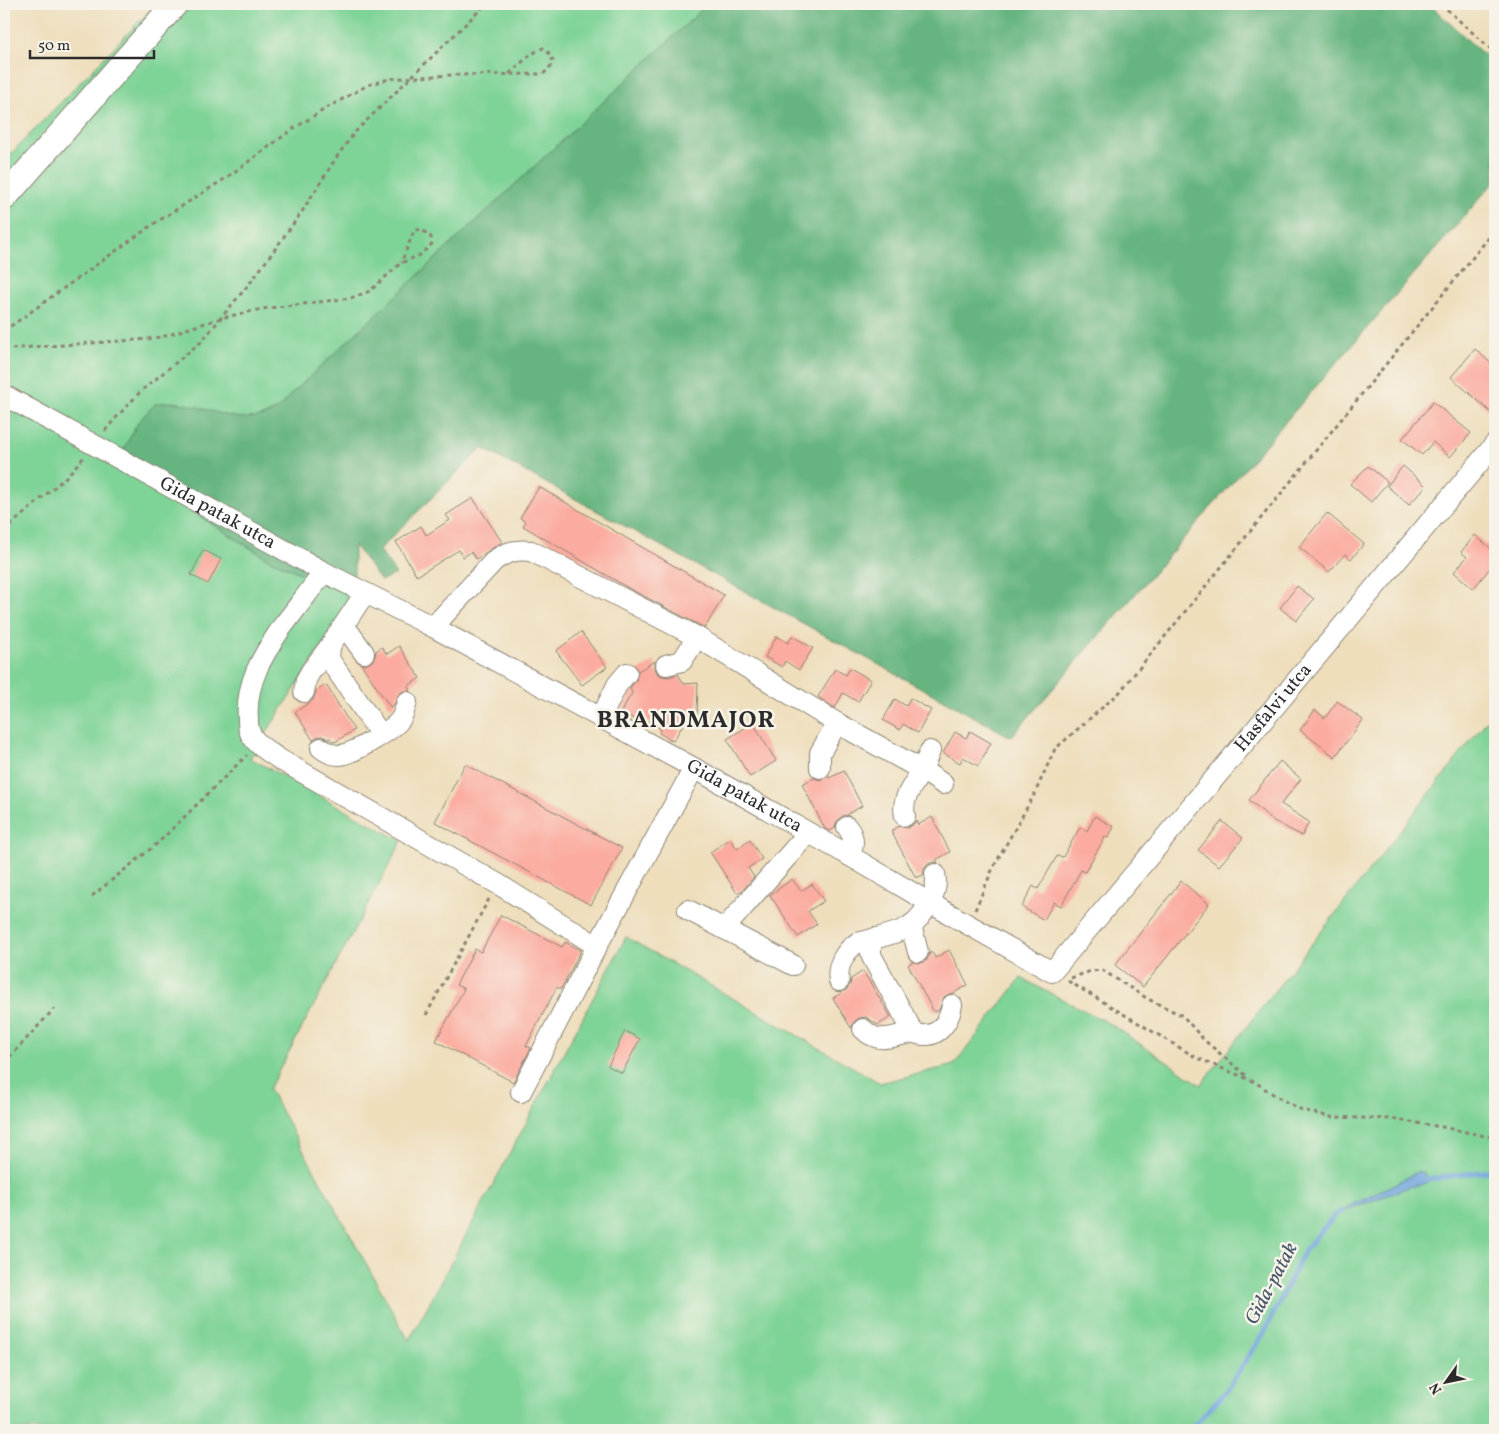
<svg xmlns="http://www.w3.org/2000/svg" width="1499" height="1434" font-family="Vollkorn,serif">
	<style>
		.green { fill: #7ed397; stroke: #547f61 }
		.forest { fill: #66b580; stroke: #487056 }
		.water { fill: #71a5dd; stroke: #4e6884 }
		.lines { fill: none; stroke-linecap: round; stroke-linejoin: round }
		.stream { stroke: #71a5dd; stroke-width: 5 }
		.building { fill: #fbab9f }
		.minor-casing { stroke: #8c8474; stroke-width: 22 }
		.major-casing { stroke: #8c8474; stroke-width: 27 }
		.path { stroke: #8c8474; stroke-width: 3; stroke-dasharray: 4 4; stroke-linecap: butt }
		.minor { stroke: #fff; stroke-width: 20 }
		.major { stroke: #fff; stroke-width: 25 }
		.labels { text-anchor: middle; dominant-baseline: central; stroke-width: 5; stroke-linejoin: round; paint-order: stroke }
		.street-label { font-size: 19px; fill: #2b2b2b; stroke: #f7f3e8 }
		.water-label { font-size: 20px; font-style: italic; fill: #445669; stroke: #f7f3e8 }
		.district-label { font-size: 24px; font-weight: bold; letter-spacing: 1px; fill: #2b2b2b; stroke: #f7f3e8 }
	</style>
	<rect width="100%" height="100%" fill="#f7f3e8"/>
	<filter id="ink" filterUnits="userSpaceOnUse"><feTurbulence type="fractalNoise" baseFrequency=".02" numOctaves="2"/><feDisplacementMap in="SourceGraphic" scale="10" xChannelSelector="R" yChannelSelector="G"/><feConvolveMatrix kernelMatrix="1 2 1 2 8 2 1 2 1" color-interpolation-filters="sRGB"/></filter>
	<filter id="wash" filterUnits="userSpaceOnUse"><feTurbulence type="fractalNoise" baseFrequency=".0096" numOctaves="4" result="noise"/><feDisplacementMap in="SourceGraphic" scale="20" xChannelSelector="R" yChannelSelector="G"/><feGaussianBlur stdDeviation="1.12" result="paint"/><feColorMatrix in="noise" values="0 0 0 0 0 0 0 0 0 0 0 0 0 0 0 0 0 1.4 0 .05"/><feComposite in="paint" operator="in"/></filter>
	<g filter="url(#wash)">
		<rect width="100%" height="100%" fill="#eedebc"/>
		<path class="green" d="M156,4H708L289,396L280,408L260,417L241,419L171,402L115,465L185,507L268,559L354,597L250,758L402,841L269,1089L409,1341L626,937L880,1083L954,1065L1021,978L1112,1025L1201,1085L1495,710V1430H4V161Z"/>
		<path class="forest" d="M708,4H1429L1495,65V181L1011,737L482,448L379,550L396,574L381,581L354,545V597L268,559L185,507L115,465L139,421L155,404C195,393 240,437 279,408C283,406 286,400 289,396Z"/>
		<path class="water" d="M1419,1171L1425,1174L1427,1183L1409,1187L1336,1214C1362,1197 1392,1187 1419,1171Z"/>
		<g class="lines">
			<path class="stream" d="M1422,1180L1495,1170
				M1190,1430L1225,1392L1264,1333L1304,1251L1336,1214L1342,1211"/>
		</g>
		<g id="blocks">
			<path class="building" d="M1475,349L1495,367V416L1451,377Z
				M1433,402L1471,433L1450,457L1433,442L1422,455L1402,439Z
				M1368,466L1388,482L1371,502L1350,484Z
				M1403,466L1426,486L1409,505L1387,486Z
				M539,487L724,595L705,628L630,589L523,526L526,522L520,518Z
				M473,498L502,542L476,559L471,552L463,557L459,550L417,576L396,542L421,526L426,535L450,520L446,515Z
				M1327,513L1364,544L1351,559L1345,554L1329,572L1299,547Z
				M1475,535L1495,552V562L1473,589L1454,572L1467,557L1461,552Z
				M203,550L221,559L208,584L191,575Z
				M1297,586L1314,599L1296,621L1280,608Z
				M581,632L607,667L582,685L556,651Z
				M777,636L788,643L792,636L813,648L799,670L785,661L782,667L765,657Z
				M399,646L420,678L408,686L410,691H404L399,694L394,705L390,707L361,664L366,665L371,662L375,657L376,651L382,647L387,654Z
				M655,661V668L658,674L662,676L669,677L678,674L684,684L698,683L697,719L686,720L673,741L659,733L661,729L650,723L638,716L636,720L621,712L632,693L630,688L636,680L638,671Z
				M850,668L871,680L858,702L843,693L835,708L818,697L835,669L846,675Z
				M326,685L354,730L335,742L332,741L330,738L328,739L322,736L317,737L313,740L295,712L313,700L316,691Z
				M910,698L931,710L918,733L903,724L900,730L883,720L895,699L906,706Z
				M1337,701L1363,720L1335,757L1300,730L1315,710L1325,718Z
				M753,723L776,761L750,777L727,739Z
				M970,731L991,743L978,766L963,757L960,763L943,753L955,732L966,738Z
				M1280,761L1301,779L1281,804L1309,822L1302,836L1274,821L1249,800Z
				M465,764L622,848L591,905L435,822Z
				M844,771L862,806L848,814L849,816L845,815L840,818L836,823L835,828L830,831L825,829L802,784L814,778L820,780L828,776L829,778Z
				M1095,816L1114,827L1108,838L1105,837L1085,872L1081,870L1061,906L1054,902L1044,920L1022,907L1033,886L1038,889L1057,856L1063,857L1080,827L1087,831Z
				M932,817L950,852L936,860L938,863L933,862L928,864L924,869L923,875L916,878L891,831L899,826L907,828L913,825L916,821L918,825Z
				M1222,821L1243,838L1219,866L1198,850Z
				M730,839L737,849L750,840L762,859L748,868L754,877L743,890L737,893L710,852Z
				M792,879L801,891L812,884L824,901L808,911L817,924L798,937L770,895Z
				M1181,881L1209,904L1143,987L1115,965Z
				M501,915L562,947L565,942L581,950L561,989L557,987L526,1046L531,1048L513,1082L436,1041L464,989L456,985L475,949L481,952Z
				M949,950L968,985L954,993L949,994L944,997L939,1010L934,1012L908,965L912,962L921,963L927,960L930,953L932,952L935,958Z
				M863,971L891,1017L878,1025L866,1017L859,1018L854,1022L851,1028L833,998L846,990L850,985L851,979Z
				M625,1031L640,1039L622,1073L608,1066Z"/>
		</g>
	</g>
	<g filter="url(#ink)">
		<use href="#blocks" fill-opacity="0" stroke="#8c8474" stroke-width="1"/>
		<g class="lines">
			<defs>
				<g id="minor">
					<path id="s1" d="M4,395L324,572L433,627L694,768L850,856L930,903L1052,972L1495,444"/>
					<path d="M324,572C310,590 296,609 282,627C263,655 245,683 248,719C248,722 248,727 249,730C253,743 268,751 279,759L498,884L597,946"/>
					<path d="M344,625L364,653"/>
					<path d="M433,627L495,560C507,552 516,549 531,551L697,637L837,723L922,770L943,784"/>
					<path d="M330,646L329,659L381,735"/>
					<path d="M666,665L682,661L697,637"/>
					<path d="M304,692L306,680L311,671L330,646L365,593"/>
					<path d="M601,718L617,685L627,673"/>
					<path d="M321,748C326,752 332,755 339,755C352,755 392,730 400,720C404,714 405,708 407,702"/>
					<path d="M820,768V753L837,723"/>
					<path d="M905,816C901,798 912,788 920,773C924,766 927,759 930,751"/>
					<path d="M847,827C855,837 854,844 850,856"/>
					<path d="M688,910L793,965"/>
					<path d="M911,925L918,952"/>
					<path d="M724,929L808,833"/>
					<path d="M875,938C870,944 870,950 872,957L913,1032"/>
					<path d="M839,981C836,966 845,951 857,943C870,940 900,933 910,926C924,916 940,891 935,874"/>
					<path d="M863,1029C879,1045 891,1036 911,1033C916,1032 920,1036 926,1035C941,1035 950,1018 952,1005"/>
					<path d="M521,1092L597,946L694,768"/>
				</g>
				<path id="major" d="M4,198L175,4"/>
			</defs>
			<use href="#minor" class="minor-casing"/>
			<use href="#major" class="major-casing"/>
			<path class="path" d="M1441,4L1495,53
				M4,331L152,225L226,178L293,129L330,106L368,85L389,79L453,75L543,74L549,69L553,61L549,53L543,48L531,54L509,74
				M4,350L19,348L149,339L165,336L221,318L262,309L351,298L370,291L401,263L420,255L432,244L431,237L421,229L414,231L401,263
				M105,431L114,420L141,391L201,342L254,278L301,213L338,155L355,132L486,4
				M4,531L66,477L84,457
				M92,896L158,843L247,755
				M975,910L993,868L1034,795L1055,749L1119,693L1495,230
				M1071,978L1091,971L1102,970L1148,999L1183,1016L1204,1040L1249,1078
				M1068,981L1197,1058L1253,1081L1281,1099L1302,1110L1331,1117L1391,1119L1442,1127L1495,1138
				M426,1015L489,899
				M4,1063L55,1008"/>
			<use href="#minor" class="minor"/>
			<use href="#major" class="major"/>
		</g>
	</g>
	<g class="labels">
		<g class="street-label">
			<text stroke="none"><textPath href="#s1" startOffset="244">Gida patak utca</textPath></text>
			<text stroke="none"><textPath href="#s1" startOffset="1541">Hasfalvi utca</textPath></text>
			<text stroke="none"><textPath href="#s1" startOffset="842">Gida patak utca</textPath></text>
		</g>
		<g class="water-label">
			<text transform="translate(1272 1284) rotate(-62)">Gida-patak</text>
		</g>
		<g class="district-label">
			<text x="686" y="721">BRANDMAJOR</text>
		</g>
	</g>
	<rect width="1499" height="1434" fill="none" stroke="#f7f3e8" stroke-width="20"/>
	<g transform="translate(1446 1382) rotate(237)" stroke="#f7f3e8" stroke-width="4" paint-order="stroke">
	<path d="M0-4L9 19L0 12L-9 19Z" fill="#2b2b2b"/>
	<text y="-8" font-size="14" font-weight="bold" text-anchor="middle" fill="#2b2b2b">N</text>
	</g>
	<path d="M30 50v8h124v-8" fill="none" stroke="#2b2b2b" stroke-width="2.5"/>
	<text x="38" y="50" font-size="15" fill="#2b2b2b" stroke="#f7f3e8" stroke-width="4" paint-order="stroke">50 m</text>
</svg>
